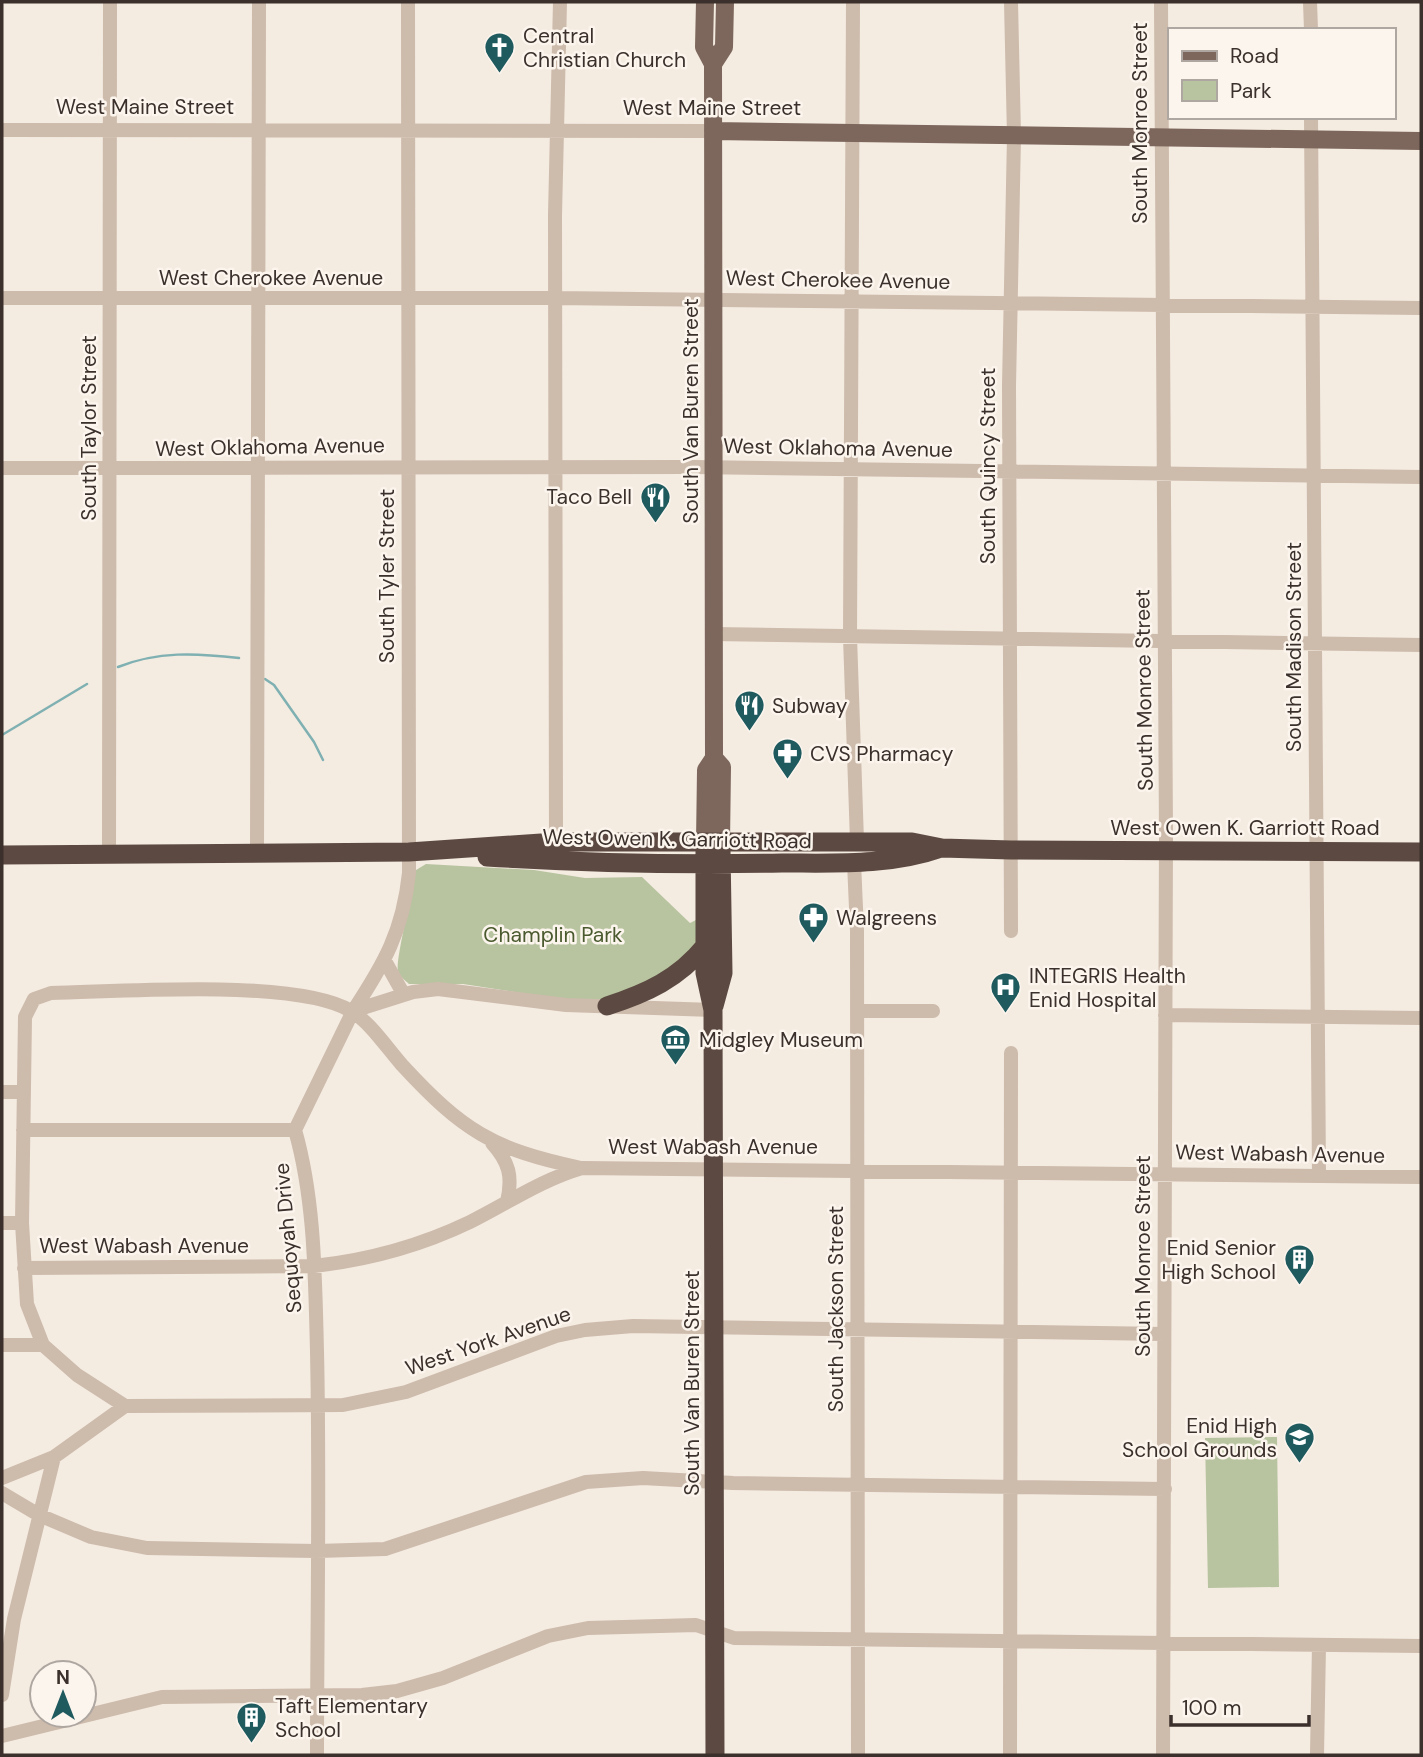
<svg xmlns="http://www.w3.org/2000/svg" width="1423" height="1757" font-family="'DM Sans',sans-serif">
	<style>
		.green { fill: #b8c4a0 }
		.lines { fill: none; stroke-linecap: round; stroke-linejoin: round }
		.stream { stroke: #7fb0b2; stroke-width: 2.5 }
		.minor { stroke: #cdbbac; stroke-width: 14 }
		.major { stroke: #7d675c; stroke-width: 18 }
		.highway { stroke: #5c4a42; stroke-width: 19 }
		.labels { text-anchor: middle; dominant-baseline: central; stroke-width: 5; stroke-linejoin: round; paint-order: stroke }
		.poi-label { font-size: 21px; fill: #3b302b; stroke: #fbf5ee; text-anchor: start }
		.street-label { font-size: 21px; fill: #3b302b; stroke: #fbf5ee }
		.park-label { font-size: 21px; fill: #4a5a2e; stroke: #fbf5ee }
	</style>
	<rect width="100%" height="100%" fill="#f4ebe1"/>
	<path class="green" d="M426,864L534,870L585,878L642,877L690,923L696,920V949L683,963L622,996L597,1000H565L463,984H409C405,980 400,977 398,971C395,962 412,895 414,876L416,870Z
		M1277,1437L1279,1587L1208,1588L1205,1438Z"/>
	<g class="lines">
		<path class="stream" d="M118,667C158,651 196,653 239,658
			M265,679L274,685L314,742L323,760
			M2,735L87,684"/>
		<path class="minor" d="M853,2L850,637L857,841
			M1161,2L1166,834L1163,1755
			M1310,2L1311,30
			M1311,117L1319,1176
			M2,130L713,131
			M2,298H556L1421,308
			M2,468L694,467L1421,477
			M713,634L1421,645
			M556,842L555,215L560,2
			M257,853L259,2
			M109,854L110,2
			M854,862L857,931L858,1755
			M1011,931L1009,386L1014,136L1011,2
			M385,961L404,995
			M353,1011C384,964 403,931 409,873L408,2
			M857,1011H933
			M1165,1015L1421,1018
			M2,1092H23
			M23,1130H295
			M492,1143C509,1162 513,1176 507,1202
			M2,1223H22
			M24,1268L314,1266C369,1260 420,1246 470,1222C508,1203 541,1180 582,1168L1421,1177
			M2,1345H43L77,1375L125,1406
			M43,1345L27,1304L22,1223L25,1017L34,999L51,993C119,992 297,978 351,1011C370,1022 387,1048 402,1065C463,1131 492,1149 581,1168
			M2,1478L54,1457L125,1406L343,1405L406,1392L556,1336L585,1330L633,1326L1164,1334
			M2,1493L39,1515L91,1537L147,1548L317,1551L385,1549L586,1482L643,1478L733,1483L1165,1489
			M2,1695L14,1619L54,1457
			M2,1736L162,1697L362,1695L397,1691L443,1678L548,1636L588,1628L696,1625L734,1638L1421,1646
			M317,1755C317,1621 320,1486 317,1351C315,1278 315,1200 295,1130L353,1011L413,992L438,989L566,1005L713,1010
			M1010,1755L1011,1053
			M1317,1755L1319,1645"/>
		<path class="major" d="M713,64L724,47L725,2
			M713,131L1421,141
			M714,758L722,767L721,842
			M705,842L706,770L714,758L713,64L704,47L705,2"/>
		<path class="highway" d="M705,842V973L713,1010L715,1755
			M2,855L409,852L556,842H912L942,848L1011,850L1421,852
			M487,857C585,863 683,865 782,863C835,863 890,866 941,848
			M607,1006C647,993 678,979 705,946
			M714,1006L723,973L721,851"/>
	</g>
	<defs>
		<symbol id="church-pin" viewBox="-11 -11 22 30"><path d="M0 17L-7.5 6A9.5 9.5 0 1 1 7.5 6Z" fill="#1f5a5e" stroke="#fbf5ee"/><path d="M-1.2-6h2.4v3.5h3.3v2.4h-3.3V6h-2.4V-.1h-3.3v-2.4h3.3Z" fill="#fff"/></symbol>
		<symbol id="restaurant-pin" viewBox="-11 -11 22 30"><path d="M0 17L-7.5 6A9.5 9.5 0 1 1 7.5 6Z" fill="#1f5a5e" stroke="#fbf5ee"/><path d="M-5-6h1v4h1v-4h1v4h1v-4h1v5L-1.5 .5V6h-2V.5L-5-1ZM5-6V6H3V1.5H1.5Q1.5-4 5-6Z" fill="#fff"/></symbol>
		<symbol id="pharmacy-pin" viewBox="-11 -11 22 30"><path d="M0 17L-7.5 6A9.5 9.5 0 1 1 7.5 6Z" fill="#1f5a5e" stroke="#fbf5ee"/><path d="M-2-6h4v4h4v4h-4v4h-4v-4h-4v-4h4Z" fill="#fff"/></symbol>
		<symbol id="hospital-pin" viewBox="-11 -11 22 30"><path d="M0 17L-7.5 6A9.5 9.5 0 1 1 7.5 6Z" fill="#1f5a5e" stroke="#fbf5ee"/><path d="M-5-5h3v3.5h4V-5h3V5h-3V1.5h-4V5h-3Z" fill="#fff"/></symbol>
		<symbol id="museum-pin" viewBox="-11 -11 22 30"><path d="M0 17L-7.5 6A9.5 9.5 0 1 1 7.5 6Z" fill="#1f5a5e" stroke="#fbf5ee"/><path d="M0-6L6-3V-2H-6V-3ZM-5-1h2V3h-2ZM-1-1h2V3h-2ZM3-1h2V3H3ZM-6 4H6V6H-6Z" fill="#fff"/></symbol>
		<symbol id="building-pin" viewBox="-11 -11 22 30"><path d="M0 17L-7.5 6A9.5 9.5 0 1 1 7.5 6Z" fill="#1f5a5e" stroke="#fbf5ee"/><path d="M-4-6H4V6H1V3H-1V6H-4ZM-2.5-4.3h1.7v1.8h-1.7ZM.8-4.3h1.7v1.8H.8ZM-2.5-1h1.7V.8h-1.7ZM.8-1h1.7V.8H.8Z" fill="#fff"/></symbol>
		<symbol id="school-pin" viewBox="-11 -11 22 30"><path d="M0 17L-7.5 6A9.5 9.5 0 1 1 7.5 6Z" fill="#1f5a5e" stroke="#fbf5ee"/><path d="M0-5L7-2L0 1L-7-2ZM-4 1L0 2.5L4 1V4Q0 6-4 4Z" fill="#fff"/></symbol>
	</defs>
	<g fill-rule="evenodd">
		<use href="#church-pin" x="482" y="30" width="35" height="47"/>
		<use href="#restaurant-pin" x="638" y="480" width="35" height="47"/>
		<use href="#restaurant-pin" x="732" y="688" width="35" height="47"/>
		<use href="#pharmacy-pin" x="770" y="736" width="35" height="47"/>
		<use href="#pharmacy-pin" x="796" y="900" width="35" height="47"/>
		<use href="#hospital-pin" x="988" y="970" width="35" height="47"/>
		<use href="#museum-pin" x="658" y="1022" width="35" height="47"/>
		<use href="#building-pin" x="1282" y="1242" width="35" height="47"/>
		<use href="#school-pin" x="1282" y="1420" width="35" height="47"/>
		<use href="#building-pin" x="234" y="1700" width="35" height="47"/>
	</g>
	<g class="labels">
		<g class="poi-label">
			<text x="523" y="36">Central<tspan x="523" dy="24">Christian Church</tspan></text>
			<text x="632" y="497" text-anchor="end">Taco Bell</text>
			<text x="772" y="706">Subway</text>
			<text x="810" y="754">CVS Pharmacy</text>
			<text x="836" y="918">Walgreens</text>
			<text x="1029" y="976">INTEGRIS Health<tspan x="1029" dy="24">Enid Hospital</tspan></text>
			<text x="699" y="1040">Midgley Museum</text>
			<text x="1276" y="1248" text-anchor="end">Enid Senior<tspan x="1276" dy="24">High School</tspan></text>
			<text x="1277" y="1426" text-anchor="end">Enid High<tspan x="1277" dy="24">School Grounds</tspan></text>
			<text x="275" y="1706">Taft Elementary<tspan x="275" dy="24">School</tspan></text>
		</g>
		<g class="street-label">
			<text x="145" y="107">West Maine Street</text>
			<text x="712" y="108">West Maine Street</text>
			<text transform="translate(1140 123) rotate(-90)">South Monroe Street</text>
			<text x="271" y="278">West Cherokee Avenue</text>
			<text transform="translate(838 280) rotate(1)">West Cherokee Avenue</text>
			<text transform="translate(691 411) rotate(-90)">South Van Buren Street</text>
			<text transform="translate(89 428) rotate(-90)">South Taylor Street</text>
			<text transform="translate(270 447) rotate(-1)">West Oklahoma Avenue</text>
			<text transform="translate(838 448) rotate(1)">West Oklahoma Avenue</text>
			<text transform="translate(988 466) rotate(-90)">South Quincy Street</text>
			<text transform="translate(387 576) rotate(-90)">South Tyler Street</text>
			<text transform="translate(1294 647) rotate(-90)">South Madison Street</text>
			<text transform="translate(1144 690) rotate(-91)">South Monroe Street</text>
			<text x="1245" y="828">West Owen K. Garriott Road</text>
			<text transform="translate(677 839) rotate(1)">West Owen K. Garriott Road</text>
			<text x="713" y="1147">West Wabash Avenue</text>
			<text transform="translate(1280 1154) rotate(1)">West Wabash Avenue</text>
			<text transform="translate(288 1238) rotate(-95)">Sequoyah Drive</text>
			<text x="144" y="1246">West Wabash Avenue</text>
			<text transform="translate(1143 1256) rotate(-90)">South Monroe Street</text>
			<text transform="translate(836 1309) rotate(-90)">South Jackson Street</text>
			<text transform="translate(488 1341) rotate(-19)">West York Avenue</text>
			<text transform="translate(692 1383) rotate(-90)">South Van Buren Street</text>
		</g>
		<g class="park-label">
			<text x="553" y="935">Champlin Park</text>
		</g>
	</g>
	<rect width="1423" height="1757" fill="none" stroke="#3b302b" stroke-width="7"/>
	<rect x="1168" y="28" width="228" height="91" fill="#fbf5ee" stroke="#aea6a0" stroke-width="2"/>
	<rect x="1182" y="51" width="35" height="10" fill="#7d675c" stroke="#aea6a0" stroke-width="2"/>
	<text x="1230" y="63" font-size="21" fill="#3b302b">Road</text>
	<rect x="1182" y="80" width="35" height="21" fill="#b8c4a0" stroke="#aea6a0" stroke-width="2"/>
	<text x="1230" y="98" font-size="21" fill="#3b302b">Park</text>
	<g transform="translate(63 1694)"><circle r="33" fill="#fbf5ee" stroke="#aea6a0" stroke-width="2"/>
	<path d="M0-5L12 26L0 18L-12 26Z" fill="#1f5a5e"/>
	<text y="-10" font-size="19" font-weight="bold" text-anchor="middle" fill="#3b302b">N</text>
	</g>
	<path d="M1171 1715v10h138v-10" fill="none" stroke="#3b302b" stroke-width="3.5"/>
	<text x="1182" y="1715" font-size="21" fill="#3b302b" stroke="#fbf5ee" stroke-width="5" paint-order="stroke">100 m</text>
</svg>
